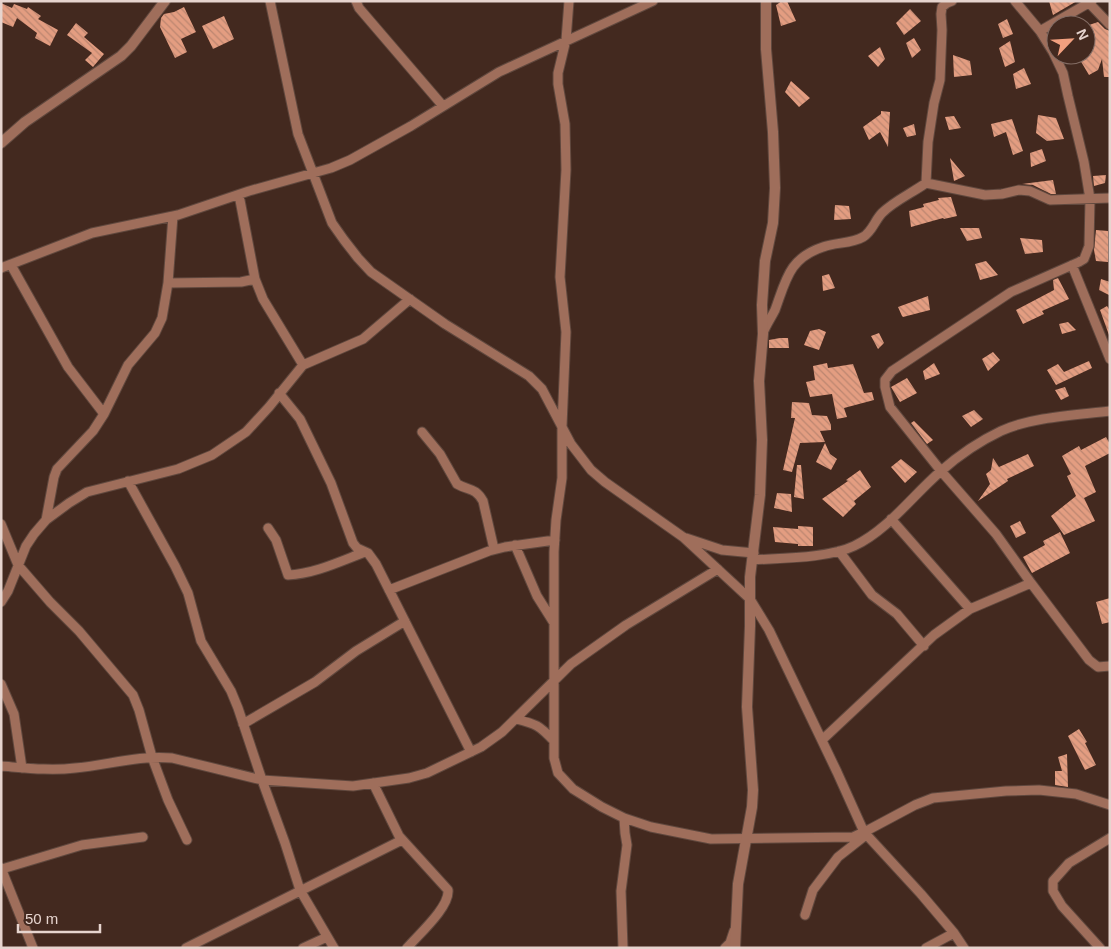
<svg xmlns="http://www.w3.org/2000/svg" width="1111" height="949" font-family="Helvetica,sans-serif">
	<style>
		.building { fill: url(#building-back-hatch) }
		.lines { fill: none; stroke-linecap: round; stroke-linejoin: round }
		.minor-casing { stroke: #60483e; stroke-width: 11 }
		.tertiary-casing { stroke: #60483e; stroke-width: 12 }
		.minor { stroke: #9f6e5b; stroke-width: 9 }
		.tertiary { stroke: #9f6e5b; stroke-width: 10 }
	</style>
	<defs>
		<pattern id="building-back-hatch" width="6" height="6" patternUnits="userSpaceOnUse" patternTransform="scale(1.25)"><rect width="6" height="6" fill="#e39d81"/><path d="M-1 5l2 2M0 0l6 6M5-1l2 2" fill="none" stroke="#bc8670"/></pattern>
	</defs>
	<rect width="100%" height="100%" fill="#43291f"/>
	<path class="building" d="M782,1H787L796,21L781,26L776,5Z
		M1049,1H1077L1053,15Z
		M1,3L12,8L14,4L27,9L28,7L41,16L38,19L58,30L50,46L35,38L37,33L17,18L13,27L1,22Z
		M184,7L196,32L181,39L187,52L175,58L160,27L161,18L164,14L174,12Z
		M910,9L921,21L904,35L896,23Z
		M224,16L234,39L213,49L202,26Z
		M1007,19L1013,34L1003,38L998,24Z
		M1098,22L1105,29L1110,31V77H1104L1102,59L1098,70L1089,75L1077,55H1086V35L1092,33L1089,25Z
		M76,23L88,33L84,37L104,54L93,67L85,60L92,53L67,35Z
		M914,38L921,50L912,58L906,43Z
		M1010,41L1015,62L1005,67L999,48Z
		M880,47L885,59L878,67L868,56Z
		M953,55L970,61L972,75L954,77Z
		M1024,68L1031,84L1016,89L1013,74Z
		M791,81L810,98L799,107L785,92Z
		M881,111L890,112L888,147L880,132L869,140L863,127L881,114Z
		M1038,115L1056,118L1064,139L1047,141L1036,133Z
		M954,116L961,128L949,130L945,117Z
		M1012,119L1023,151L1013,155L1006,132L994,137L991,124Z
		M914,124L916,135L907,137L903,128Z
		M1042,149L1046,161L1031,167L1030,153Z
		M950,158L965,176L954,181Z
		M1106,175L1105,183L1094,186L1093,176Z
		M1053,180L1056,194H1051L1033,185L1022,184Z
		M951,197L957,216L944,219L943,218L911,227L909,211L924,207L923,204L939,200L938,198Z
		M835,205L849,206L851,219L834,220Z
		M960,228H979L982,238L967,241Z
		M1096,230L1108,231V262L1096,261L1094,250Z
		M1020,238L1042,240L1043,252L1025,254Z
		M986,261L998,275L980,280L975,264Z
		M829,274L835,288L823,291L822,276Z
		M1058,278L1069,299L1042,311L1044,314L1023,324L1016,310L1054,290L1053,280Z
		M1101,279L1110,282L1109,295L1099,290Z
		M928,296L930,310L903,317L902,316L898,307Z
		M1107,306L1110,311L1109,335L1100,310Z
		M1068,322L1076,330L1062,334L1059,324Z
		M819,329L826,332L819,350L804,345L810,331Z
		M879,333L884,343L878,349L871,336Z
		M780,338H788L789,348H769V340Z
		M993,352L1000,360L988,371L982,359Z
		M1089,361L1092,368L1056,385L1047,370L1058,364L1064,372Z
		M827,363L828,368L853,364L864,393L872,392L874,400L844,408L847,417L837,419L832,394L810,397L806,382L815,380L813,366Z
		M934,363L940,374L925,380L923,371Z
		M907,378L917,393L900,402L891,387Z
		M1065,387L1069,396L1061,400L1055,390Z
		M792,402L809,403L812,415L827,416L831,425V430L820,431L825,442L800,443L792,472L783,470L795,418H791Z
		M974,410L983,419L971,427L962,416Z
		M914,421L933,440L927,444L911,423Z
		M1106,437L1110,444V453L1085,466L1096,492L1084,498L1095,521L1064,535L1051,516L1076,496L1067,476L1071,474L1062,456L1079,446L1081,450Z
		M825,443L830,454L837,459L831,470L816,462Z
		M1028,454L1034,466L1007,479L1008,481L978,501L990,484L986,474L991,470L993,458L999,467Z
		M901,459L917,472L905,483L891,467Z
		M797,465H801L804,499L794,497Z
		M860,470L871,487L854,501L856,504L843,517L822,499L848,481L846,480Z
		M777,493L791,494L792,512L774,508Z
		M1020,521L1026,533L1016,538L1010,526Z
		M798,526L813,527V546H798V544L775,542L773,527L798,529Z
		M1060,532L1070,553L1032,573L1023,557L1045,545L1043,541Z
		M1110,598V622L1102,624L1096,602Z
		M1079,729L1087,742L1085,743L1096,765L1085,770L1068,736Z
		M1067,754L1068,787L1055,785V771H1062L1058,757Z"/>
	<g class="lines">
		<defs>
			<path id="minor" d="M270,1L298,134L332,223L344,240L358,258L371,272L445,324L529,376L542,389L571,444L591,470L605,482L683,537L750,599L769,630L837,772L864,832L921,894L954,933L964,948
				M356,1L359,8L443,106
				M569,1L566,40L558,73V84L565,124L566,170L560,277L566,332L562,426V478L556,520L554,552V758L558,773L573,789L602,807L624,818L651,827L711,839L853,837L870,829L915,805L933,798L1006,791L1039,790L1076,794L1110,805
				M1015,1L1040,31L1053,52L1063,73L1068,96L1084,162L1090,199L1089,246L1084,259L1079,262L1011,292L892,371L885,380V387L890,407L941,471L996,534L1031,583L1089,660L1098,667L1110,666
				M1089,3L1110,25
				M1040,31L1092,1
				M926,183L928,142L934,103L940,80L942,30L941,14L942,7L947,3L952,1
				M239,195L255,279L263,299L303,365
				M11,265L68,367L104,414
				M1072,265L1110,359
				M1,268L92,233L178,215L249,191L331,168L350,160L411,126L499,72L653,1
				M168,283L241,282L255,279
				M763,333C766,325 771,318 775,310C786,280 789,258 823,247C836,242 851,244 863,237C872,232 875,220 882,213C894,201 912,193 926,183L985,195L1002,194L1019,190L1030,191L1050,200L1110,198
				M279,393L300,419L331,483L353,543L357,548L368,553L376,564L471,752
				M422,432L440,454L457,484C469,491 475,487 483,501L494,549
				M128,481L175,566L188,593L201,641L231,691L238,708L262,780L285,843L300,890L334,948
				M891,519L970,609
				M46,520L54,477L57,469L93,431L104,414L128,365L155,333L162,318L168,283L173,216
				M1,524L18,565L50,602L79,631L133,695L139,710L152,757L168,800L187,840
				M268,528L276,540L288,575C314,574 341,561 365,552
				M686,538L722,550L754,553
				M515,545L537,596L554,623
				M839,551L872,595L897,614L924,646
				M753,560C782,558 829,558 854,546C888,530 913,495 941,471C958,456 980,441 1001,431C1031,417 1077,415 1110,411
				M389,590L489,551L505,547L555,540
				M1,602L8,591L26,546L34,534L46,520L69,503L87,492L178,469L212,455L246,432L269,407L303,365L363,339L410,299
				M1,684L14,714L22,768
				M516,719C536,724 539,725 554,741
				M243,724L315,682L356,651L405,621
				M822,740L934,635L970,609L1031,583
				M1,766C26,768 51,771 75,768C108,765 138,755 172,758L262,780L353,786L409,778L427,773L481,747L502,732L571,664L626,625L718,569
				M373,783L399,836L448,890C450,907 418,935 407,948
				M1,868L33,948
				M2,869L82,845L143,837
				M805,915L813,890L838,857L866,835
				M186,948L402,840
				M303,948L327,937
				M623,948L621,891L627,845L625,833L624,818
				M725,948L730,943L734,931
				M926,948L954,933
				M1100,948L1062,906L1053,891V881L1069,863L1110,838"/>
			<path id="tertiary" d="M1,143L25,122L121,56L131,46L165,1
				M735,948L738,884L752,807L753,790L747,707L750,626V577L760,495L762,440L759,381L763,334L762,305L765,261L773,223L775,188L773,132L766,49V1"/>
		</defs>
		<use href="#minor" class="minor-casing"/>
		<use href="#tertiary" class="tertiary-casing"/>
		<use href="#minor" class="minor"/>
		<use href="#tertiary" class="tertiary"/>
	</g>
	<rect width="1111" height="949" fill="none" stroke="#e6d4ce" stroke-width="5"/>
	<g transform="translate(1071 40) rotate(65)"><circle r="24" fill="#43291f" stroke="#846d65"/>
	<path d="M0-4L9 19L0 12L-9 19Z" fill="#f2a07f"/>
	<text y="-8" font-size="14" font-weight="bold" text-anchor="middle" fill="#e6d4ce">N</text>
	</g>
	<path d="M18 924v8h82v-8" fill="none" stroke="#e6d4ce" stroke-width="2.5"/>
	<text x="25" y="924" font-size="15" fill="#e6d4ce" stroke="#43291f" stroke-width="4" paint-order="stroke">50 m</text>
</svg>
